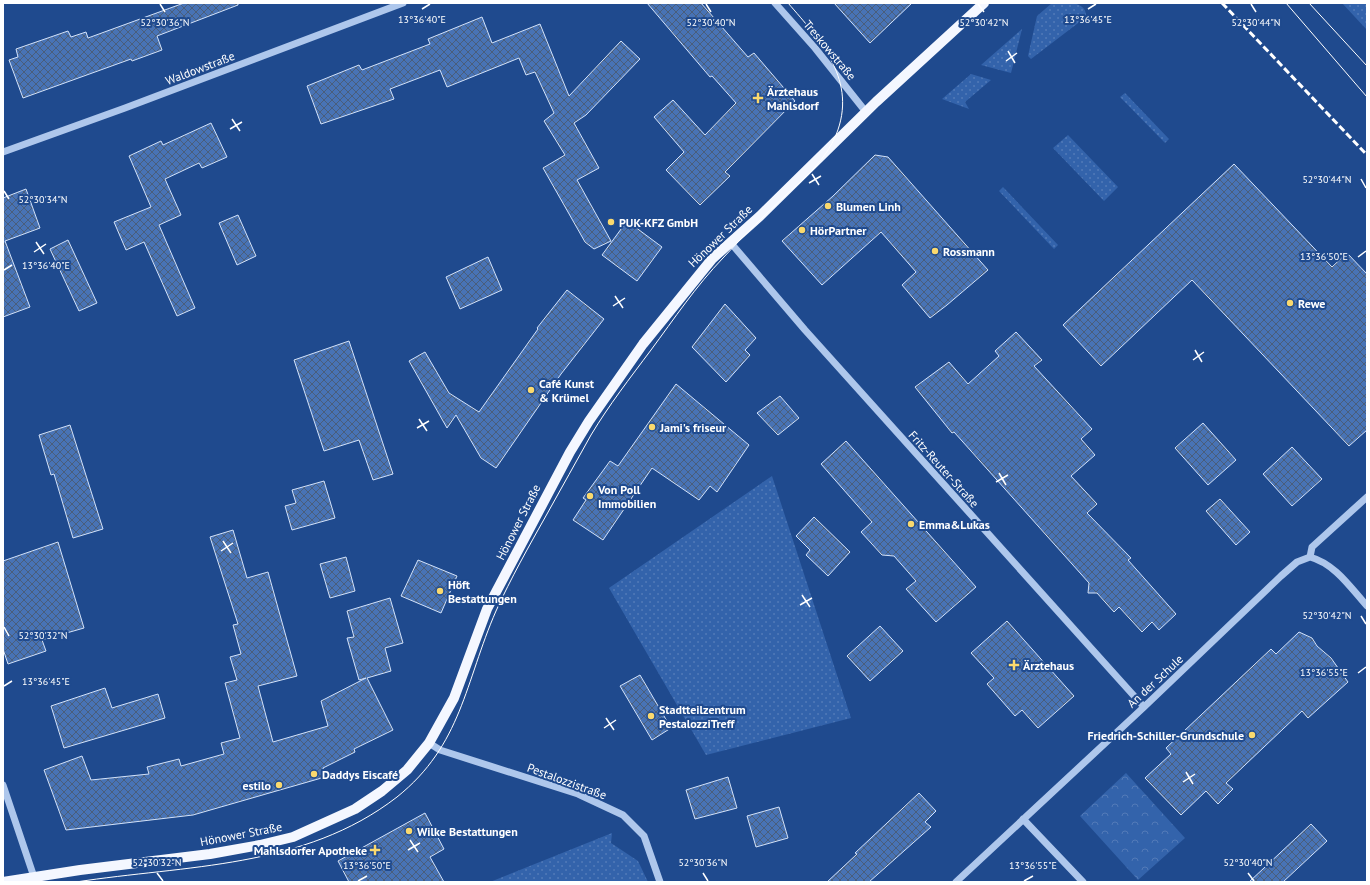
<svg xmlns="http://www.w3.org/2000/svg" width="1370" height="885" font-family="'PT Sans',sans-serif">
	<style>
		.grass { fill: url(#grass-dots) }
		.forest { fill: url(#forest-crowns) }
		.building { fill: url(#building-cross-hatch); stroke: #d3e2f9 }
		.lines { fill: none; stroke-linecap: round; stroke-linejoin: round }
		.minor { stroke: #aec7ec; stroke-width: 7 }
		.major { stroke: #f4f7ff; stroke-width: 10 }
		.tram { stroke: #fff; stroke-width: 1 }
		.rail { stroke: #fff; stroke-width: 3; stroke-dasharray: 7 3; stroke-linecap: butt }
		.ticks { fill: none; stroke: #fff; stroke-width: 1.5 }
		.poi-dot { fill: #fad96e; stroke: #1f4a8e; stroke-width: 1.5 }
		.labels { text-anchor: middle; dominant-baseline: central; stroke-width: 4; stroke-linejoin: round; paint-order: stroke }
		.street-label { font-size: 12px; fill: #fff; stroke: #1f4a8e }
		.poi-label { font-size: 12px; font-weight: bold; fill: #fff; stroke: #1f4a8e; text-anchor: start }
		.ticks-label { font-size: 10px; text-anchor: middle; fill: #fff; stroke: #1f4a8e; stroke-width: 4; stroke-linejoin: round; paint-order: stroke }
	</style>
	<defs>
		<pattern id="grass-dots" width="8" height="8" patternUnits="userSpaceOnUse"><rect width="8" height="8" fill="#3363ab"/><path d="M2 2h.1M6 6h.1" fill="none" stroke="#527ab8" stroke-width="1.8" stroke-linecap="round"/></pattern>
		<pattern id="forest-crowns" width="20" height="18" patternUnits="userSpaceOnUse"><rect width="20" height="18" fill="#3363ab"/><path d="M2 6a3 3 0 1 1 6 0M12 15a3 3 0 1 1 6 0" fill="none" stroke="#527ab8"/></pattern>
		<pattern id="building-cross-hatch" width="8" height="8" patternUnits="userSpaceOnUse"><rect width="8" height="8" fill="#4873b5"/><path d="M0 0l8 8M0 8l8-8" fill="none" stroke="#4a5e7b"/></pattern>
	</defs>
	<rect width="100%" height="100%" fill="#1f4a8e"/>
	<path class="grass" d="M1052,3C1065,3 1087,0 1086,17L1031,59L1028,56L1037,16Z
		M1342,3H1367V30Z
		M1022,29L1011,73L981,65Z
		M971,74L991,80L965,102L969,109L942,99Z
		M1125,93L1169,139L1165,143L1120,97Z
		M1068,135L1118,187L1104,201L1053,148Z
		M1003,187L1058,245L1054,249L999,191Z
		M772,476L851,718L706,755L609,588Z
		M612,833L611,843L638,861L648,882H490Z"/>
	<path class="forest" d="M1126,773L1185,838L1138,880L1080,816Z"/>
	<path class="building" d="M184,3H238V5L157,36L162,50L132,61L131,59L23,98L9,60L18,57L16,49L68,31L71,37L86,32L88,38Z
		M647,3H701L748,57L754,53L795,101L725,172L730,176L700,205L666,170L684,152L654,117L673,100L705,135L736,103L712,76L710,77Z
		M834,3H912L870,43Z
		M482,17L492,43L540,24L569,96L621,41L640,59L586,115L574,123L599,168L577,180L611,241L594,249L585,242L543,168L565,155L544,121L554,113L535,72L526,75L519,58L447,87L440,70L390,89L394,99L321,124L307,86L359,65L362,70L430,44L428,39Z
		M211,123L227,157L202,168L199,163L165,179L181,215L159,225L195,308L177,316L144,242L126,250L114,222L151,207L129,156L161,141L163,145Z
		M875,155L888,157L988,270L947,305L930,318L902,285L916,272L881,232L822,285L782,241L833,196Z
		M1234,164L1332,267L1347,253L1367,274V430L1349,446L1192,280L1101,366L1063,325Z
		M26,189L40,228L5,241L30,307L3,317V198Z
		M238,215L256,256L237,265L219,223Z
		M627,221L662,247L637,281L602,255Z
		M68,240L97,303L79,311L50,249Z
		M488,257L502,290L460,309L446,277Z
		M567,290L604,319L561,374L496,468L481,458L456,415L447,428L409,361L425,352L449,393L479,412L538,329L537,328Z
		M725,304L756,338L745,350L750,355L726,382L692,347Z
		M1016,332L1042,360L1034,366L1092,429L1081,439L1095,455L1071,476L1097,504L1087,513L1131,558L1128,560L1176,614L1159,630L1152,622L1142,632L1119,607L1114,612L1097,593H1088L1089,583L954,432L952,433L915,387L949,362L968,384L999,356L995,351Z
		M349,341L393,474L373,480L359,440L324,451L294,360Z
		M676,384L749,445L717,492L710,486L699,500L652,468L603,540L573,520L586,500L583,498L610,461L618,466Z
		M780,396L799,418L778,435L757,413Z
		M1203,423L1236,460L1208,485L1175,448Z
		M70,425L103,529L73,538L54,474L51,475L39,435Z
		M846,441L976,587L936,622L906,589L916,581L894,556L882,555L861,532L872,522L821,464Z
		M1292,447L1322,479L1292,506L1263,474Z
		M324,481L335,518L292,530L285,506L296,503L292,490Z
		M1220,499L1250,532L1236,545L1206,511Z
		M814,517L850,552L828,576L806,555L810,550L796,536Z
		M233,530L247,578L268,572L297,676L258,686L273,742L328,726L321,701L366,678L359,680L347,638L354,637L347,611L390,598L403,643L385,648L391,671L367,678L393,730L354,749L355,752L323,768L325,777L193,815L66,830L44,770L82,756L91,780L149,774L147,767L179,759L181,766L224,754L221,743L240,738L225,683L237,680L230,657L241,654L233,625L238,624L210,537Z
		M58,542L84,628L42,640L46,651L8,664L3,649V561Z
		M346,557L355,591L330,598L320,564Z
		M418,560L457,576L441,613L401,596Z
		M1007,621L1074,696L1038,728L1022,710L1015,716L987,684L994,678L971,653Z
		M880,626L903,651L870,681L847,656Z
		M1299,632L1312,638L1317,646L1331,658L1348,682L1308,718L1302,711L1226,783L1233,789L1218,804L1206,791L1181,815L1145,778L1171,754L1166,748L1271,649L1276,654Z
		M640,675L671,728L652,740L620,686Z
		M105,688L112,708L158,694L165,718L64,748L51,706Z
		M728,777L737,808L695,819L686,790Z
		M919,793L936,811L925,822L931,827L869,882H827L857,854L855,853Z
		M779,807L788,838L756,847L747,816Z
		M425,813L444,849L430,857L444,882H349L338,861Z
		M1311,824L1327,841L1283,882H1249Z"/>
	<g class="lines">
		<path class="minor" d="M775,3L815,48L866,112
			M3,152L125,108L403,3
			M730,242L805,330L1144,707
			M1310,557L1312,547L1367,497
			M1310,557C1335,564 1350,587 1367,606
			M429,743L440,750L578,794L623,815L644,836L660,882
			M3,785L34,877
			M1023,819L1083,882
			M956,882L1144,707L1281,576L1297,562L1310,557"/>
		<path class="major" d="M3,882L80,870L210,854L260,845L293,837L355,809L382,791L407,770L429,743L454,698L487,609L570,452L589,421L643,344L712,259L760,216L876,102L984,3"/>
		<path class="tram" d="M1286,3L1367,97
			M1309,3L1367,66
			M76,882C186,865 304,869 397,797C462,745 465,682 496,611C511,578 529,546 547,514C562,488 576,461 591,435C609,405 630,378 651,350C674,319 696,286 723,258C743,236 765,215 787,194C806,177 826,159 836,135C858,81 821,41 788,3"/>
		<path class="rail" d="M1222,3L1367,155"/>
	</g>
	<path class="ticks" d="M160,4L165,12M706,4L711,12M978,4L984,12M1251,4L1256,12M422,9L430,4M1088,9L1096,4M1008,51L1015,63M1006,61L1017,53M232,119L240,131M230,129L242,122M812,174L819,185M1361,179L1366,188M809,183L821,176M4,191L9,199M36,242L44,254M34,252L46,244M1358,257L1366,251M4,270L12,265M615,296L623,308M613,306L625,298M1195,350L1202,362M1193,360L1204,352M419,419L427,431M417,428L429,421M999,473L1006,485M996,482L1008,475M223,541L231,553M221,551L233,543M802,595L810,607M800,605L812,598M1361,616L1366,624M4,627L9,636M1358,673L1366,667M4,686L12,681M606,718L614,730M604,728L616,720M1186,772L1193,784M1183,782L1195,774M410,840L418,852M408,850L420,843M157,873L163,881M703,873L708,881M1248,873L1254,881M358,881L367,876M1024,881L1033,876"/>
	<g class="poi-dot">
		<path d="M756 92h4v4h4v4h-4v4h-4v-4h-4v-4h4z"/>
		<circle cx="828" cy="206" r="4"/>
		<circle cx="611" cy="222" r="4"/>
		<circle cx="802" cy="230" r="4"/>
		<circle cx="935" cy="251" r="4"/>
		<circle cx="1290" cy="303" r="4"/>
		<circle cx="531" cy="390" r="4"/>
		<circle cx="652" cy="427" r="4"/>
		<circle cx="590" cy="496" r="4"/>
		<circle cx="911" cy="524" r="4"/>
		<circle cx="440" cy="591" r="4"/>
		<path d="M1012 659h4v4h4v4h-4v4h-4v-4h-4v-4h4z"/>
		<circle cx="651" cy="716" r="4"/>
		<circle cx="1252" cy="735" r="4"/>
		<circle cx="314" cy="774" r="4"/>
		<circle cx="279" cy="785" r="4"/>
		<circle cx="409" cy="831" r="4"/>
		<path d="M373 844h4v4h4v4h-4v4h-4v-4h-4v-4h4z"/>
	</g>
	<g class="labels">
		<g class="street-label">
			<text transform="translate(830 50) rotate(50)">Treskowstraße</text>
			<text transform="translate(200 68) rotate(-21)">Waldowstraße</text>
			<text transform="translate(720 236) rotate(-44)">Hönower Straße</text>
			<text transform="translate(944 469) rotate(48)">Fritz-Reuter-Straße</text>
			<text transform="translate(518 522) rotate(-63)">Hönower Straße</text>
			<text transform="translate(1155 681) rotate(-43)">An der Schule</text>
			<text transform="translate(567 781) rotate(20)">Pestalozzistraße</text>
			<text transform="translate(241 834) rotate(-11)">Hönower Straße</text>
		</g>
		<g class="poi-label">
			<text x="767" y="91">Ärztehaus<tspan x="767" dy="14">Mahlsdorf</tspan></text>
			<text x="836" y="206">Blumen Linh</text>
			<text x="619" y="222">PUK-KFZ GmbH</text>
			<text x="810" y="230">HörPartner</text>
			<text x="943" y="251">Rossmann</text>
			<text x="1298" y="303">Rewe</text>
			<text x="539" y="383">Café Kunst<tspan x="539" dy="14">&amp; Krümel</tspan></text>
			<text x="660" y="427">Jami's friseur</text>
			<text x="598" y="489">Von Poll<tspan x="598" dy="14">Immobilien</tspan></text>
			<text x="919" y="524">Emma&amp;Lukas</text>
			<text x="448" y="584">Höft<tspan x="448" dy="14">Bestattungen</tspan></text>
			<text x="1023" y="665">Ärztehaus</text>
			<text x="659" y="709">Stadtteilzentrum<tspan x="659" dy="14">PestalozziTreff</tspan></text>
			<text x="1244" y="735" text-anchor="end">Friedrich-Schiller-Grundschule</text>
			<text x="322" y="774">Daddys Eiscafé</text>
			<text x="271" y="785" text-anchor="end">estilo</text>
			<text x="417" y="831">Wilke Bestattungen</text>
			<text x="367" y="850" text-anchor="end">Mahlsdorfer Apotheke</text>
		</g>
	</g>
	<g class="ticks-label">
		<text x="422" y="23">13°36'40"E</text>
		<text x="1088" y="23">13°36'45"E</text>
		<text x="165" y="26">52°30'36"N</text>
		<text x="711" y="26">52°30'40"N</text>
		<text x="984" y="26">52°30'42"N</text>
		<text x="1256" y="26">52°30'44"N</text>
		<text x="1327" y="183">52°30'44"N</text>
		<text x="43" y="203">52°30'34"N</text>
		<text x="1324" y="260">13°36'50"E</text>
		<text x="46" y="269">13°36'40"E</text>
		<text x="1327" y="619">52°30'42"N</text>
		<text x="43" y="639">52°30'32"N</text>
		<text x="1324" y="676">13°36'55"E</text>
		<text x="46" y="685">13°36'45"E</text>
		<text x="157" y="866">52°30'32"N</text>
		<text x="703" y="866">52°30'36"N</text>
		<text x="1248" y="866">52°30'40"N</text>
		<text x="367" y="869">13°36'50"E</text>
		<text x="1033" y="869">13°36'55"E</text>
	</g>
	<rect width="1370" height="885" fill="none" stroke="#ffffff" stroke-width="8"/>
</svg>
